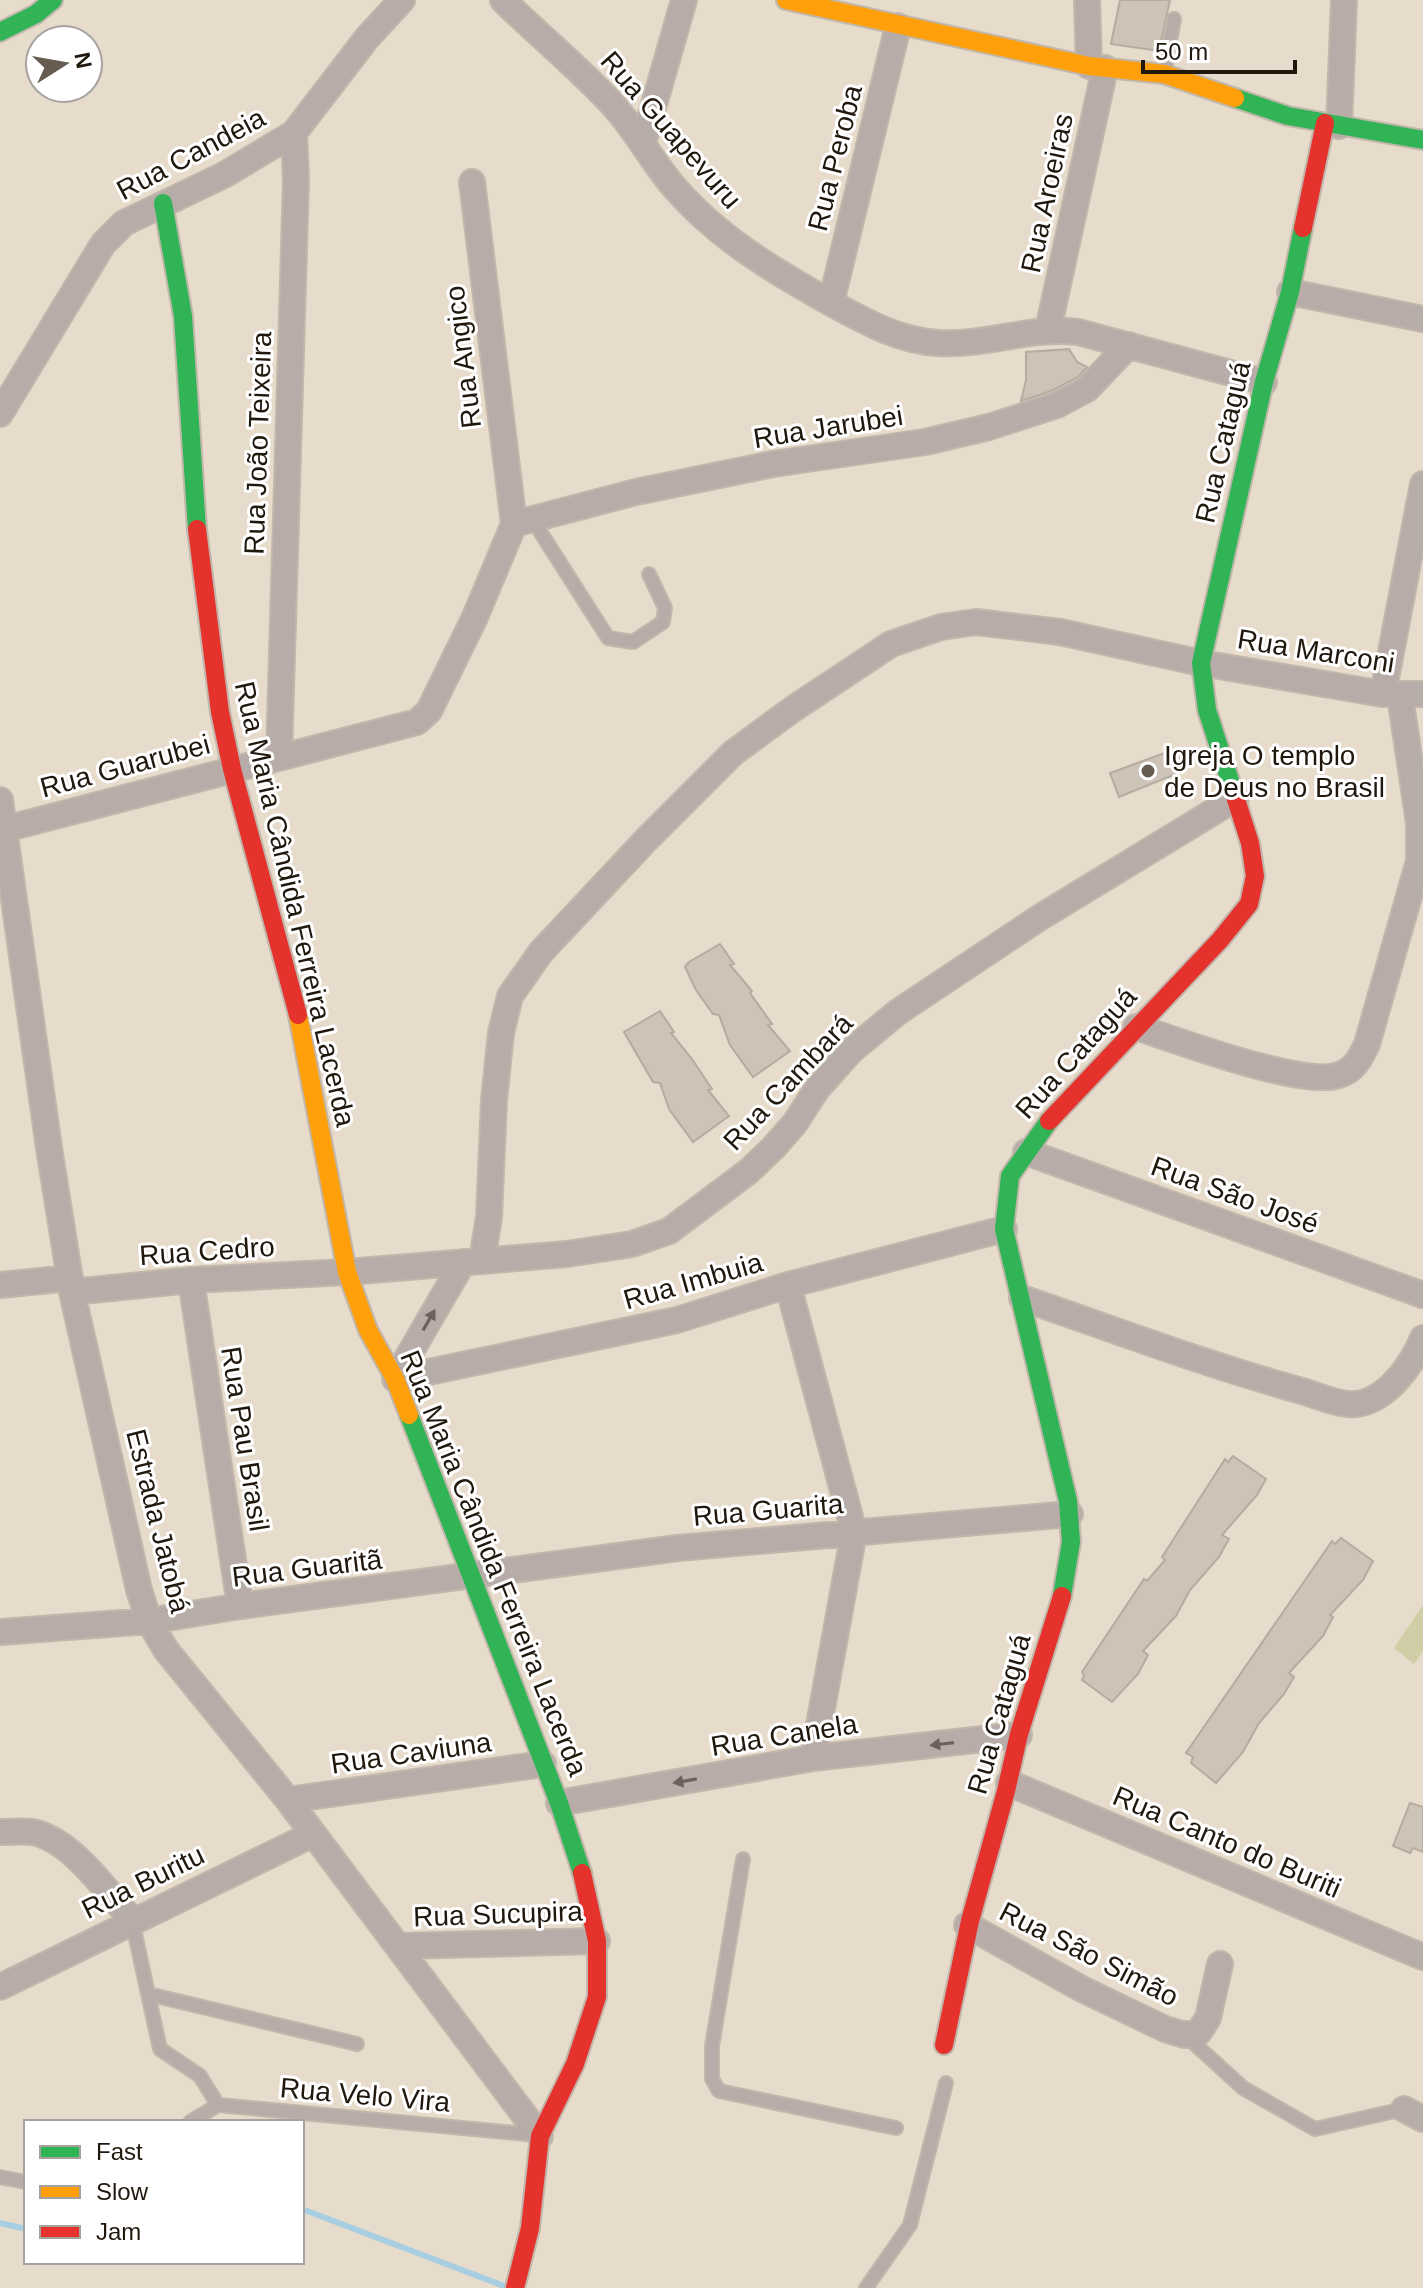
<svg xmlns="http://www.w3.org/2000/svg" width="1423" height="2288" font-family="Helvetica,sans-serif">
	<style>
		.green { fill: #d0cda7 }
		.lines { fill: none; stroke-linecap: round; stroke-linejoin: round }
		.stream { stroke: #a7cee1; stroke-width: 6 }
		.building { fill: #cec3b7; stroke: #b6aba0; stroke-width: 2 }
		.lane-casing { stroke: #c1b7ab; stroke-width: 16 }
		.street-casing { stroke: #c1b7ab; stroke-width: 28 }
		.fast-casing { stroke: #c1b7ab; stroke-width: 22 }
		.slow-casing { stroke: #c1b7ab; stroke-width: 22 }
		.jam-casing { stroke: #c1b7ab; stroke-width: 22 }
		.lane { stroke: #b7aca8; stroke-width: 12 }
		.street { stroke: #b7aca8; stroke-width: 24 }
		.fast { stroke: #30b455; stroke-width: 18 }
		.slow { stroke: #ff9f0a; stroke-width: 18 }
		.jam { stroke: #e5322d; stroke-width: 18 }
		.oneway { fill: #6c625a }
		.poi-dot { fill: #665c50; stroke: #fff; stroke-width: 3 }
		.labels { text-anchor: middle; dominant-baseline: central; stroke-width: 6; stroke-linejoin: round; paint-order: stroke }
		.street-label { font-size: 28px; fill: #21180d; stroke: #fff }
		.poi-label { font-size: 28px; fill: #21180d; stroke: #fff; text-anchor: start }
	</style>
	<rect width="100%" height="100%" fill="#e7dbcb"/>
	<path class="green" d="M1423,1605V1651L1414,1664L1394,1648Z"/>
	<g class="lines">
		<path class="stream" d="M302,2209L504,2286
			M0,2223L26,2229"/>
	</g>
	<path class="building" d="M1120,0H1170L1159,51L1111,44Z
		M1069,349L1077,362L1087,367L1078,377L1051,391L1021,401L1026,380V352Z
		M1178,748L1186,770L1119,797L1110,773Z
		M720,944L734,964L730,965L752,991L750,993L772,1024L768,1025L790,1051L753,1077L730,1045L719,1015L713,1014L696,990L685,967L689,962Z
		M660,1011L674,1032L671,1033L692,1059L712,1089L708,1090L729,1116L693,1142L669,1109L660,1083L653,1082L624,1032Z
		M1233,1456L1266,1479L1257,1495L1222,1535L1229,1539L1219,1557L1190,1590L1176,1616L1143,1651L1148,1655L1138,1674L1112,1702L1082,1680L1084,1675L1082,1672L1144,1579L1147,1581L1165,1560L1162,1557L1225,1459L1228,1462Z
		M1341,1538L1373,1561L1363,1580L1330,1615L1333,1617L1323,1636L1289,1673L1294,1677L1284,1694L1259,1723L1243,1752L1216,1783L1191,1763L1193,1757L1186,1753L1332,1541L1335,1544Z
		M1410,1803L1423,1807V1852L1413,1848L1410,1853L1393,1846Z"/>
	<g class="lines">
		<defs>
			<path id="lane" d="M1165,71L1174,19
				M532,519L608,638L633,642L663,622L665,608L649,574
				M743,1859L712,2046V2079L719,2091L896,2128
				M132,1920L160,2049L200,2076L218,2105
				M148,1994L357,2044
				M1185,2035L1243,2088L1315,2129L1404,2109
				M190,2122L218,2105L537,2135
				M0,2177L26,2182
				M866,2288L910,2225L946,2083"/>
			<path id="street" d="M503,0C539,36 578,67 613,105C637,131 652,162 675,188C718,238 774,271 831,303C864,321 899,341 939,343C985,346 1031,326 1078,332L1264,382
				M1087,0L1089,66
				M1339,126L1344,0
				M643,143L684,0
				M472,182L514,524
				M1290,292L1423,319
				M831,303L898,26
				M1048,330L1105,68
				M0,414L103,244L124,223L224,175L294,133L367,38L402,0
				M514,524L636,492L773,464L925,442L989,427L1057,405L1087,389L1129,345
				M1383,694L1423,484
				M279,756L296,180L294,133
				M0,800L49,1148L72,1292L139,1590L149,1621L166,1650L288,1800L540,2136
				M5,829L417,722L429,711L475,617L514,524
				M1136,1027C1177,1040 1303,1088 1339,1075C1355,1070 1360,1058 1367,1044L1419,861V823L1400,696
				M1026,1152L1423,1295
				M482,1260L489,1217L494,1100L501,1033L510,996L541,952L646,840L733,753L793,709L891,644L941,627L976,622L1060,632L1201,663L1383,694H1423
				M191,1280L240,1606
				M0,1285L70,1278
				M788,1285L854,1532L813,1758
				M72,1292L191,1280L347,1272L567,1254L632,1244L669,1231L749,1171L774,1147L795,1123L817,1089L852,1050L898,1012L1039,918L1236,798
				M1022,1298C1115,1330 1207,1365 1302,1391C1320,1396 1344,1408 1362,1403C1390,1396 1413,1363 1423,1338
				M395,1379L677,1320L788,1285L1004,1229
				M395,1379L463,1262
				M0,1632L149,1621L240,1606L678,1548L1070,1514
				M1009,1783L1423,1957
				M288,1800L543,1764
				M559,1803L813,1758L1019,1735
				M0,1832C10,1832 22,1831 32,1832C70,1838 108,1893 132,1920
				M967,1925L1082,1989L1165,2029L1185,2035L1199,2032L1208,2018L1220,1964
				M400,1946L597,1941
				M0,1987L313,1834
				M1404,2109L1423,2119"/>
			<path id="fast" d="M0,32L36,14L53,0
				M1235,98L1288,116L1423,140
				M163,203L183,316L197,529
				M1233,790L1207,710L1201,663L1264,382L1290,292L1303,228
				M1049,1121L1010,1176L1004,1229L1068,1501L1071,1542L1062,1596
				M409,1415L559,1803L582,1873"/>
			<path id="slow" d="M786,0L1089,66L1164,74L1235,98
				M298,1015L347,1272L368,1330L395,1379L409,1415"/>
			<path id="jam" d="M1303,228L1325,123
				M197,529L220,712L232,769L298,1015
				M1049,1121L1220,940L1249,904L1255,876L1250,843L1233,790
				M944,2045L970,1921L1006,1791L1019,1734L1062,1596
				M515,2288L530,2228L540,2136L575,2064L597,1997V1941L582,1873"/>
		</defs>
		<use href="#lane" class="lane-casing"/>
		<use href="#street" class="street-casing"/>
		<use href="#fast" class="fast-casing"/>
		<use href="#slow" class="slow-casing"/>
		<use href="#jam" class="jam-casing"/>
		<use href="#lane" class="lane"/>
		<use href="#street" class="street"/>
		<use href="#fast" class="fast"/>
		<use href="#slow" class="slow"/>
		<use href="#jam" class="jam"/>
	</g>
	<defs><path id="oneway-solid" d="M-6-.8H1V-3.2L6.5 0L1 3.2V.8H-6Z" transform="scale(2)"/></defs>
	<g class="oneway">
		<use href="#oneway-solid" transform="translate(429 1320) rotate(-60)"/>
		<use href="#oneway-solid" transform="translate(942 1744) rotate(173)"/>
		<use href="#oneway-solid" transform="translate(685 1781) rotate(170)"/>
	</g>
	<circle class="poi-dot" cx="1148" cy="771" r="8"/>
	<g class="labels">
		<g class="street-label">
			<text transform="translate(671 130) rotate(49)">Rua Guapevuru</text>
			<text transform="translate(191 154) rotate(-28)">Rua Candeia</text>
			<text transform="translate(835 158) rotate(-76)">Rua Peroba</text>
			<text transform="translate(1047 193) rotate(-78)">Rua Aroeiras</text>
			<text transform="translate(463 357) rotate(-97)">Rua Angico</text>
			<text transform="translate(828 427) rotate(-9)">Rua Jarubei</text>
			<text transform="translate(1223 442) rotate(-77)">Rua Cataguá</text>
			<text transform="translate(258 443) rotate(-88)">Rua João Teixeira</text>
			<text transform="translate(1316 651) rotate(9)">Rua Marconi</text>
			<text transform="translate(125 766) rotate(-15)">Rua Guarubei</text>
			<text transform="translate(295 904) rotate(77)">Rua Maria Cândida Ferreira Lacerda</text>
			<text transform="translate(1076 1053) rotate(-48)">Rua Cataguá</text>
			<text transform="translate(788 1082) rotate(-47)">Rua Cambará</text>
			<text transform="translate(1235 1195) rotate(20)">Rua São José</text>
			<text transform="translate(207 1251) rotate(-4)">Rua Cedro</text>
			<text transform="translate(693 1281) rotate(-16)">Rua Imbuia</text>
			<text transform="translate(245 1439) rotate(81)">Rua Pau Brasil</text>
			<text transform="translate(768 1510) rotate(-5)">Rua Guarita</text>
			<text transform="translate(158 1521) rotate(76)">Estrada Jatobá</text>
			<text transform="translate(494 1563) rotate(68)">Rua Maria Cândida Ferreira Lacerda</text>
			<text transform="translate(307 1568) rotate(-7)">Rua Guaritã</text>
			<text transform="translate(999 1714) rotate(-74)">Rua Cataguá</text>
			<text transform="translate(784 1735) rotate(-9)">Rua Canela</text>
			<text transform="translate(411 1753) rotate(-8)">Rua Caviuna</text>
			<text transform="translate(1227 1842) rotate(23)">Rua Canto do Buriti</text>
			<text transform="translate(143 1882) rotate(-26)">Rua Buritu</text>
			<text transform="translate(498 1914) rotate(-2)">Rua Sucupira</text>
			<text transform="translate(1089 1954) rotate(27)">Rua São Simão</text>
			<text transform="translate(365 2095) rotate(5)">Rua Velo Vira</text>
		</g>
		<g class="poi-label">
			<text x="1164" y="755">Igreja O templo<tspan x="1164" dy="32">de Deus no Brasil</tspan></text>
		</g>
	</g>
	<rect x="24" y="2120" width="280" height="144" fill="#ffffff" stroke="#a6a39e" stroke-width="2"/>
	<rect x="40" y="2146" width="40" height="12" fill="#30b455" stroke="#a6a39e" stroke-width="2"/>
	<text x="96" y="2160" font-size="24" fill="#21180d">Fast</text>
	<rect x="40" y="2186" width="40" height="12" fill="#ff9f0a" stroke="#a6a39e" stroke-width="2"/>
	<text x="96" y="2200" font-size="24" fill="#21180d">Slow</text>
	<rect x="40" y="2226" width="40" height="12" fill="#e5322d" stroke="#a6a39e" stroke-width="2"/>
	<text x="96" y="2240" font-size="24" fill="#21180d">Jam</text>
	<g transform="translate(64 64) rotate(79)"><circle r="38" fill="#ffffff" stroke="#a6a39e" stroke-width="2"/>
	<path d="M0-6L14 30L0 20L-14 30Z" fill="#665c50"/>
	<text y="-12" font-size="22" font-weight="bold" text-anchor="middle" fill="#21180d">N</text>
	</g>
	<path d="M1143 60v12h152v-12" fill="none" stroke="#21180d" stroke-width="4"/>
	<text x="1155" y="60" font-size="24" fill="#21180d" stroke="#ffffff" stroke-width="6" paint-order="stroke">50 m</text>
</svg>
